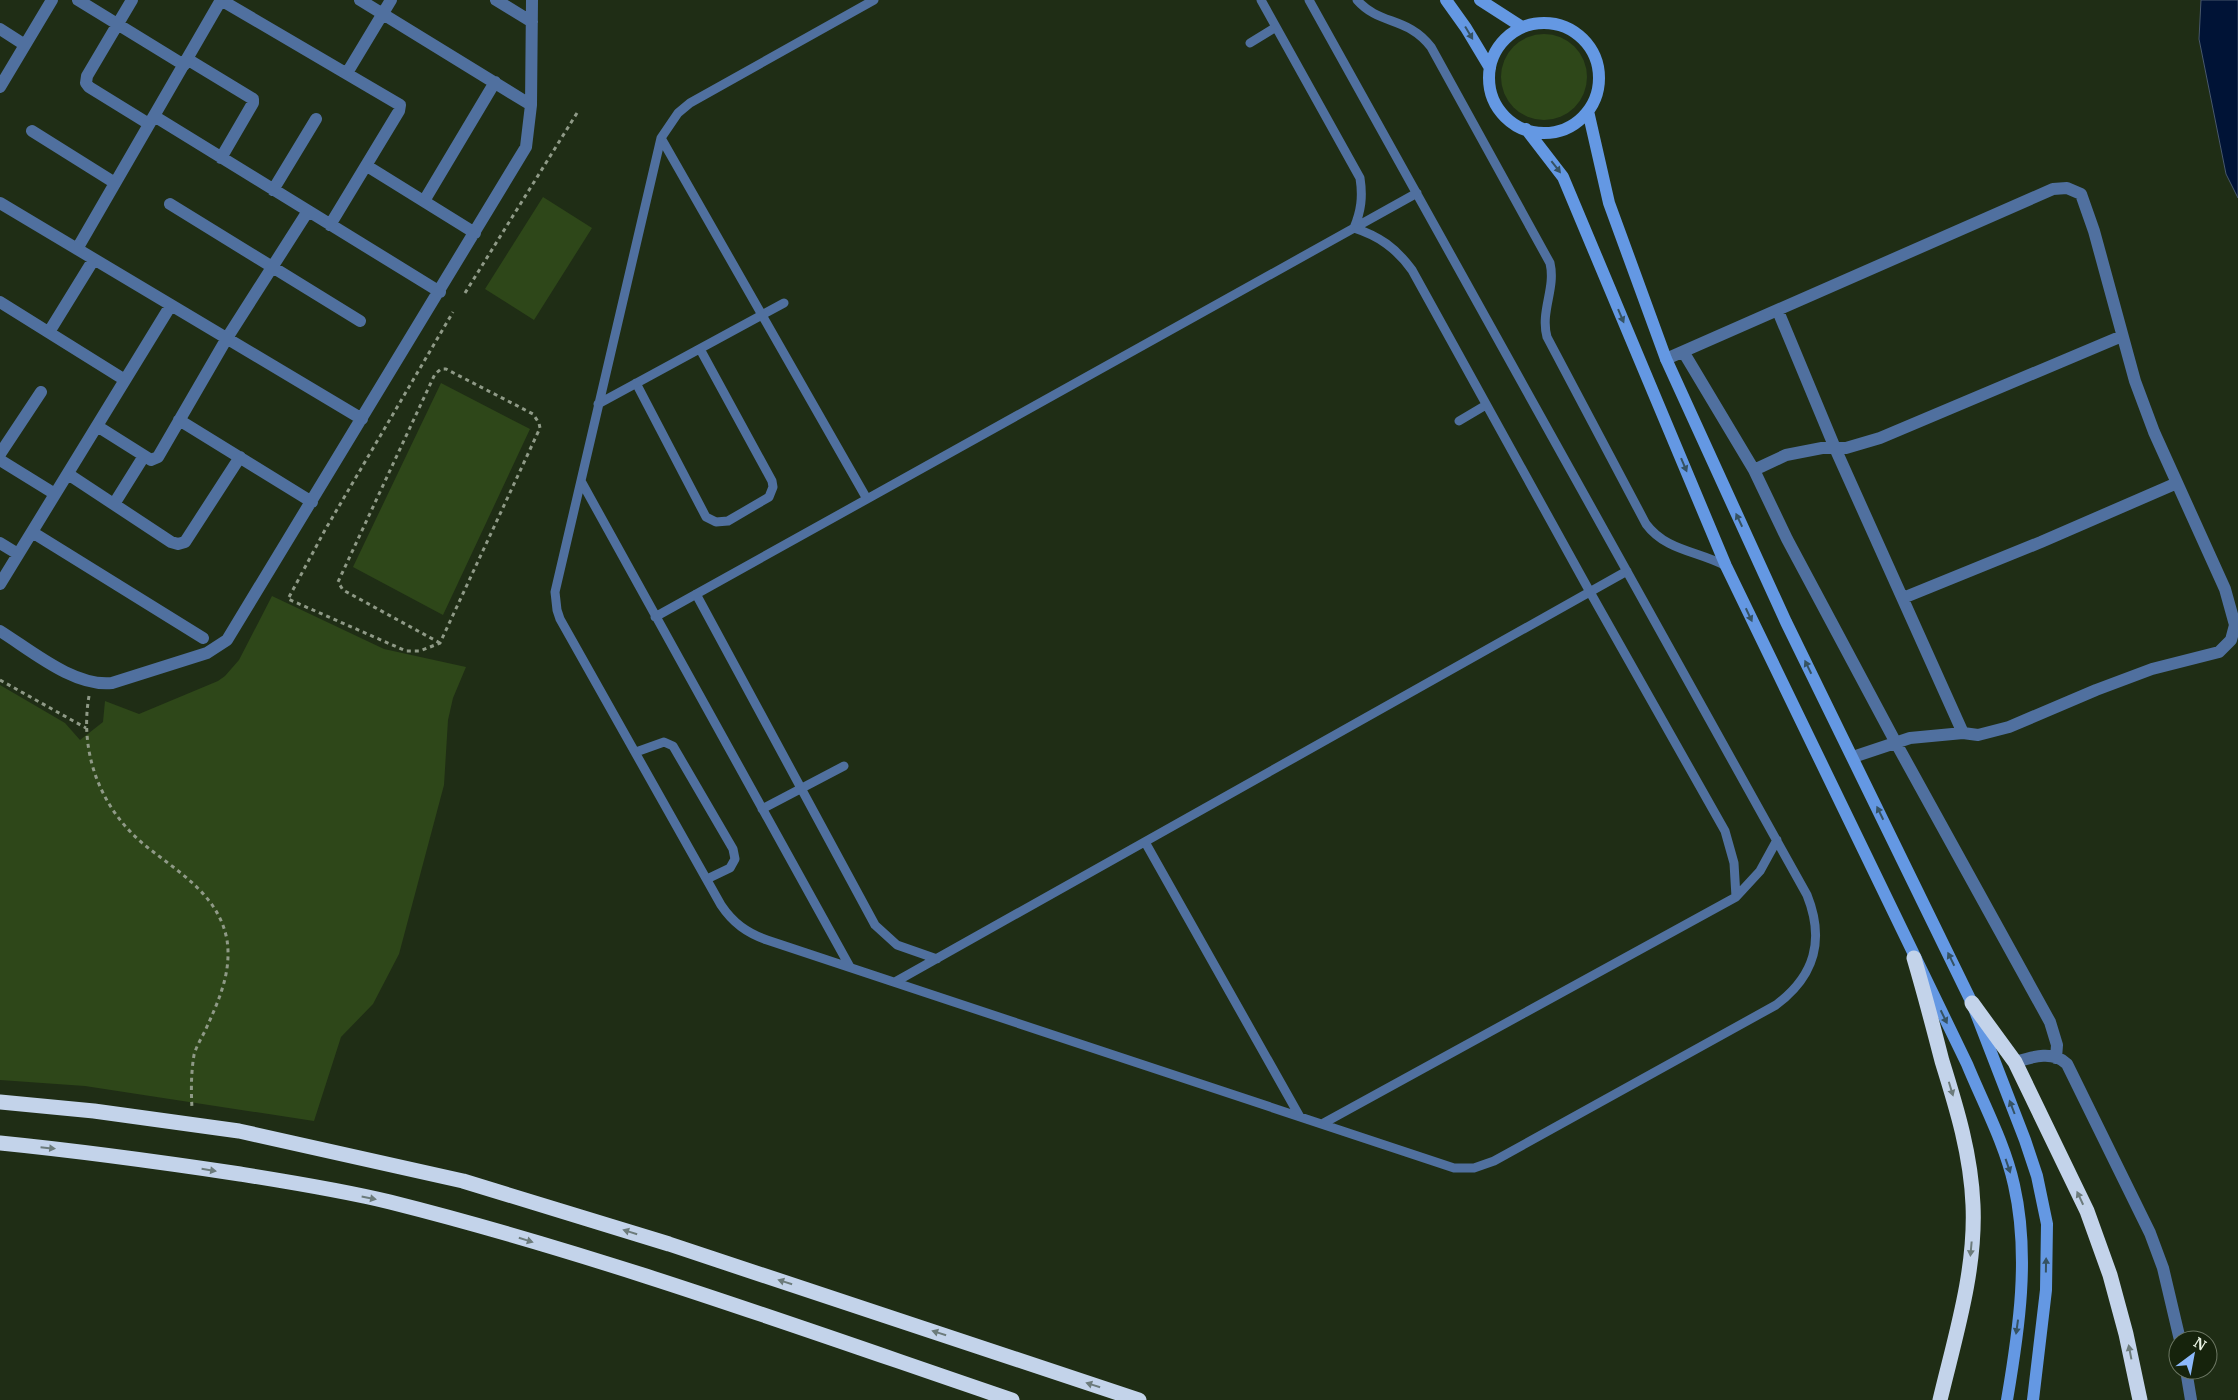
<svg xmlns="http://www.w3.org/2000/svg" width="2238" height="1400" font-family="Merriweather,serif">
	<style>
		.green { fill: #2e4719 }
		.water { fill: #001336; stroke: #47576b }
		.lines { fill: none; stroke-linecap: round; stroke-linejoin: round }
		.path { stroke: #8f9a87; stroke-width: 3; stroke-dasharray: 4 4; stroke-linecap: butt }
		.lane { stroke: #50709f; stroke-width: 9 }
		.street { stroke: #50709f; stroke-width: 12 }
		.secondary { stroke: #6498e3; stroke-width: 12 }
		.highway { stroke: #c3d3ea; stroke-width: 15 }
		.oneway { fill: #355262 }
		.oneway2 { fill: #6c7b7b }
	</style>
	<rect width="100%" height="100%" fill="#1f2d15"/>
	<path class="green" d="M1501 77a43 43 0 1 1 86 0a43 43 0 1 1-86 0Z
		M543,197L592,228L534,320L485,289Z
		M441,383L530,429L443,615L353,567Z
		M272,596L384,649L466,667L453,698L448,720L444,785L399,954L373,1004L341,1037L314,1121L85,1086L0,1080V685L65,723L80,740L103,722L105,701L139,714L218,681L225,676L239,660Z"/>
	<path class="water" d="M2201,0H2238V198L2226,174L2199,39Z"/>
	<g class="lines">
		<path class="path" d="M465,293L577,113
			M440,643L343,590L338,582L435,374L441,369H446L533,414L539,423L540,428L440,643L420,651H406L288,599L325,530L453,312
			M0,680L86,728
			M89,696C79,754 101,810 147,847C180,873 219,896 227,940C232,973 218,1002 205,1031C201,1039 196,1047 194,1055C191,1073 191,1091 192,1108"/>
		<path class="lane" d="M874,0L690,103L678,113L661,138L555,592L557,610L560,619L721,905C733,923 747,933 767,940L1454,1168H1474L1494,1161L1776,1005C1815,976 1825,940 1807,895L1309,0
			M1261,0L1360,178C1363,197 1361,211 1354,228C1379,236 1396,248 1412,270L1590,592L1725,831L1734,863L1736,897
			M1357,0C1380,26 1407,16 1431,47L1550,263C1556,289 1540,311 1547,337L1646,524C1666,551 1698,551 1726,566
			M1250,43L1276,27
			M661,138L867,499
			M636,383L706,517L716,522L728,521L769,497L773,487L772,481L700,349
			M598,404L784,303
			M1459,421L1486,405
			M581,481L850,967
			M696,594L875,925L897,945L937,959
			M655,617L1417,193
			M636,752L664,742L673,746L733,849L735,859L730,868L707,879
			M762,809L844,766
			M1145,842L1300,1117
			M895,982L1627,571
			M1322,1124L1736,897L1760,871L1777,840"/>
		<path class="street" d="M78,0L184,65
			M132,0L87,76L86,83L89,87L149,124
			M221,0L400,105L399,111L330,225
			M360,0L531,105
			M496,0L532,22
			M0,29L25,45
			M187,59L253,99V103L221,158
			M347,73L391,0
			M0,87L52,0
			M154,116L440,292
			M32,131L115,183
			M367,166L475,233
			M273,190L316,119
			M424,201L495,82
			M0,203L362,419
			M170,204L360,321
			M77,249L221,0
			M0,302L125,380
			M1778,311L1835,448L1963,733
			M49,332L94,259
			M1684,353L1754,470L1787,539L1896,743L2050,1022L2057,1045L2056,1058
			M1666,359L2053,189L2067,188L2081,194L2094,231L2135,381L2154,432L2225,589L2235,625L2231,640L2219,652L2152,669L2096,690L2009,727L1978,735L1963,733L1910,738L1853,757
			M179,420L312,502
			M97,426L151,460L158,457L227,338L308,211
			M0,454L41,392
			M0,460L55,494
			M1754,470L1786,455L1822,448H1846L1880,438L2122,336
			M68,474L171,542L178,544L185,542L240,457
			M114,504L144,456
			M32,532L203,638
			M0,543L18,554
			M0,584L171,305
			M1903,598L2041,542L2177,483
			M0,631C32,651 74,687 112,683L207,653L227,640L526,147L531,105L532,0
			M2015,1062C2032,1057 2053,1050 2067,1064L2150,1233L2163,1268L2180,1340
			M2186,1370L2191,1400"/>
		<path class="secondary" d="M1446,0L1466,28L1490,68
			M1480,0L1522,27
			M1489 78a55 55 0 1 1 110 0a55 55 0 1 1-110 0Z
			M1588,111L1609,203L1666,359L1786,622L1972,1003L2025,1140L2037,1176L2047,1224L2046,1290L2033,1400
			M1526,129L1563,177L1726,566L1967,1064C1983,1103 2005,1144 2014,1185C2030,1255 2019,1330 2007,1400"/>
		<path class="highway" d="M1914,958C1924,992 1933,1026 1942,1061C1957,1109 1971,1155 1973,1205C1976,1271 1955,1337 1940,1400
			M1972,1003L2015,1062L2087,1211L2110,1275L2126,1334L2140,1400
			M0,1102L94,1111L239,1131L463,1181L669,1244L1139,1400
			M0,1143C80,1151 160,1162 240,1174C290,1182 341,1190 390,1202C601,1255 806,1330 1012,1400"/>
	</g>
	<defs><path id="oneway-solid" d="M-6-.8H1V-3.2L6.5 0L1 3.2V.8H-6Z" transform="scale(1.25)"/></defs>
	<g class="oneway">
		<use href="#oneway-solid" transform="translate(1469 33) rotate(59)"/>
		<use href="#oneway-solid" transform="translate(1556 167) rotate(52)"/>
		<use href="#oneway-solid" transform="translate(1621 316) rotate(67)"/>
		<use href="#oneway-solid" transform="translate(1684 465) rotate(67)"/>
		<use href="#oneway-solid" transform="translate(1739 520) rotate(-115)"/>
		<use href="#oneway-solid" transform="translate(1749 615) rotate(65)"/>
		<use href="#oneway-solid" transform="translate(1808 667) rotate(-116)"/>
		<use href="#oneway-solid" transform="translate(1880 813) rotate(-116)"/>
		<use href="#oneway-solid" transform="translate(1951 959) rotate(-116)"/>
		<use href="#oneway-solid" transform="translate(1944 1017) rotate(64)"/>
		<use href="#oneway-solid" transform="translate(2012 1107) rotate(-111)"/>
		<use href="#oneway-solid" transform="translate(2008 1166) rotate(71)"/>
		<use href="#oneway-solid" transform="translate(2046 1265) rotate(-89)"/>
		<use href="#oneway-solid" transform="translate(2017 1327) rotate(98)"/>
	</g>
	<g class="oneway2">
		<use href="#oneway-solid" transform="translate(1951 1089) rotate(73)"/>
		<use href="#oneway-solid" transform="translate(48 1148) rotate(6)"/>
		<use href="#oneway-solid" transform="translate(209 1170) rotate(9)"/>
		<use href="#oneway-solid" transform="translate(369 1198) rotate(11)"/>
		<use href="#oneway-solid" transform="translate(2080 1198) rotate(-115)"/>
		<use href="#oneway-solid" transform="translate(630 1232) rotate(-163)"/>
		<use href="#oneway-solid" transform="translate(526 1240) rotate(17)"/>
		<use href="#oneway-solid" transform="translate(1971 1249) rotate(95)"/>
		<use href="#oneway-solid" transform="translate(785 1282) rotate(-162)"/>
		<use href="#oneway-solid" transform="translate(939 1333) rotate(-162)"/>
		<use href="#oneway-solid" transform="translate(2130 1352) rotate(-101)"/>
		<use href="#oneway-solid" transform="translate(1093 1385) rotate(-162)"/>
	</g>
	<g transform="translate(2193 1355) rotate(32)"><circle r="24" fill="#16230c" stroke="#6c7763"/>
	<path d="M0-4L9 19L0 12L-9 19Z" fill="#8cb9fc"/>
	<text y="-8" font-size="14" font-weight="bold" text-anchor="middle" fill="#ecf5e6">N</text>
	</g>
</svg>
